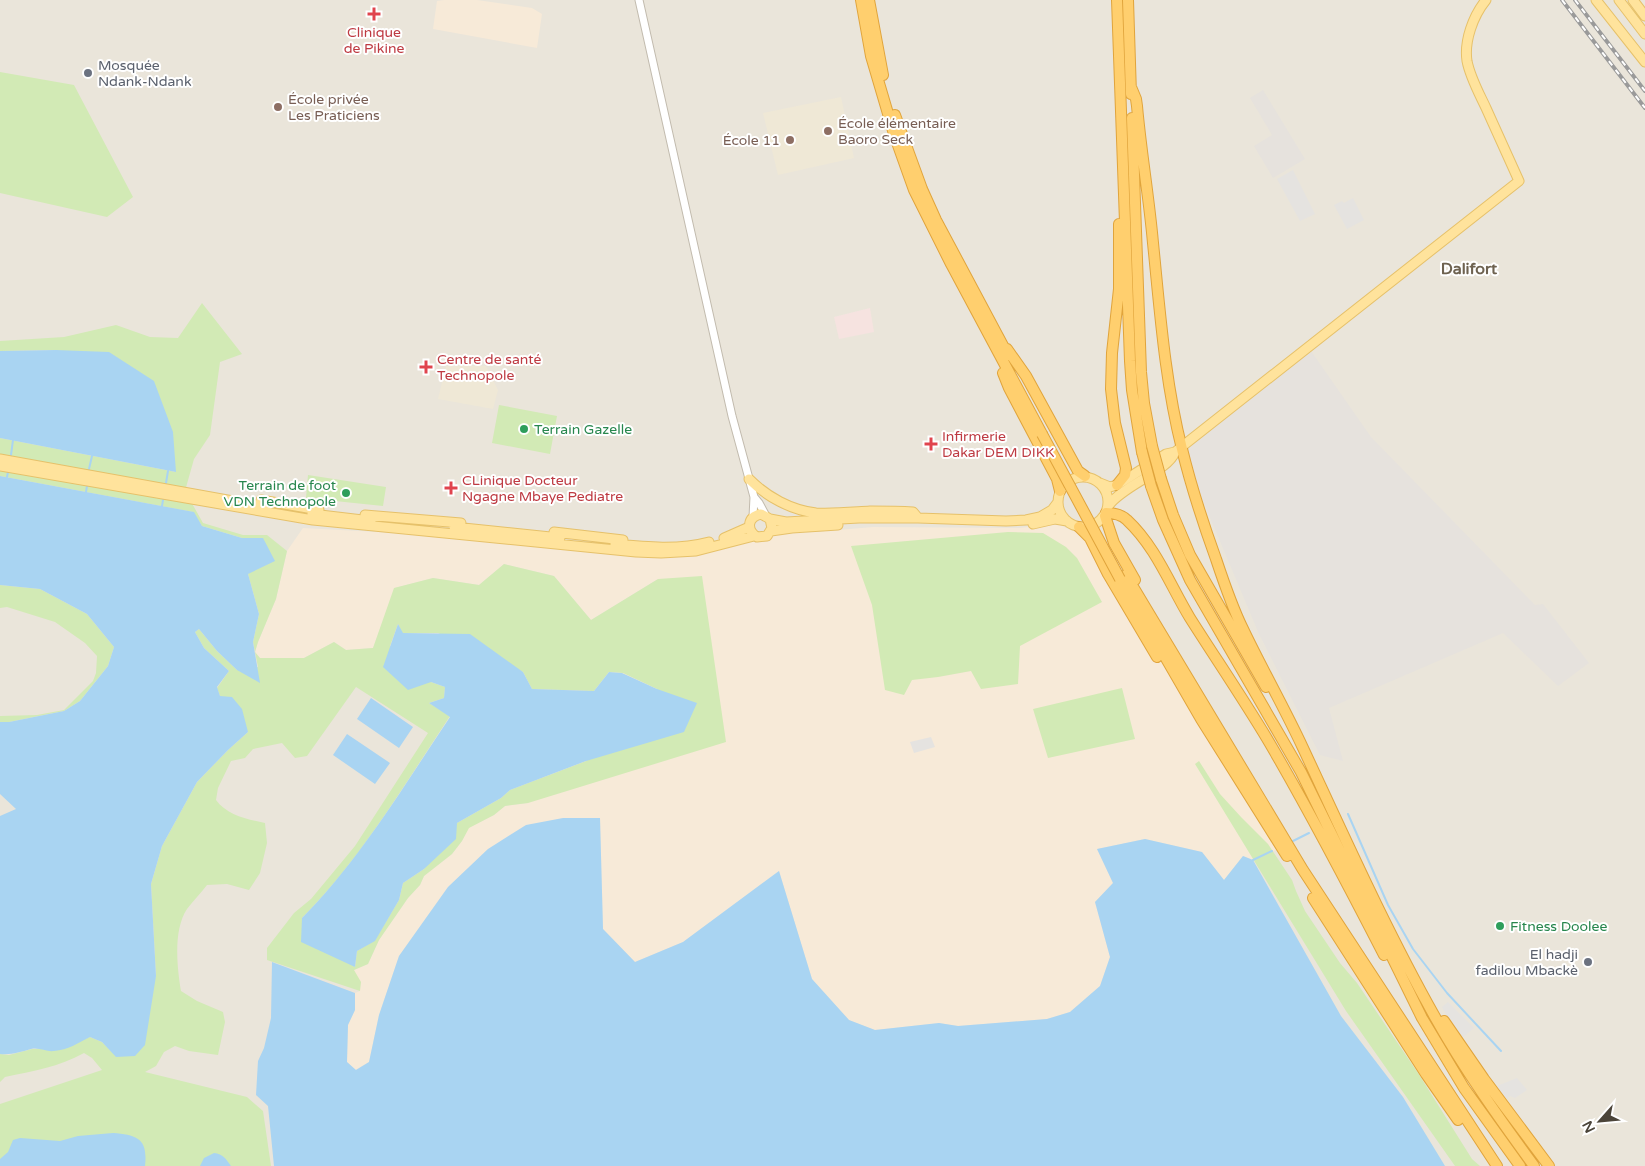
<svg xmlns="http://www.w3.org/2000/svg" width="1645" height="1166" font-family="'Varela Round',sans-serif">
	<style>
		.residential { fill: #eae5da }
		.commercial { fill: #f7ead8 }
		.industrial { fill: #e6e2dd }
		.education { fill: #efe8d6 }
		.medical { fill: #f6e3e0 }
		.green { fill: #d2eab5; fill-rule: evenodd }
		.parking { fill: #e5e3e0 }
		.water { fill: #a9d4f2 }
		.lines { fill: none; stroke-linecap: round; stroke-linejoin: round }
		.stream { stroke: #a9d4f2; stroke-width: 2 }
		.minor-casing { stroke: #c2bbae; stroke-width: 9 }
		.major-casing { stroke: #e6c16a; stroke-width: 11 }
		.highway-casing { stroke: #e0a43c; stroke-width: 12 }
		.minor { stroke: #fff; stroke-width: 7 }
		.major { stroke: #ffe39c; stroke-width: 9 }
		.highway { stroke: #ffcf6e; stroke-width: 10 }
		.rail-casing { stroke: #9a9a9a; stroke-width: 4 }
		.rail { stroke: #fff; stroke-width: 2; stroke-dasharray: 5.5; stroke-linecap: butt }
		.highway-bridge-casing { stroke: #e0a43c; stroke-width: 12; stroke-linecap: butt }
		.highway-bridge { stroke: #ffcf6e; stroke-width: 10 }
		.health-dot { fill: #e0444e; stroke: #fff; stroke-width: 2 }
		.worship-dot { fill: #6b7280; stroke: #fff; stroke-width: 2 }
		.education-dot { fill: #8d6e63; stroke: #fff; stroke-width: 2 }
		.leisure-dot { fill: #2e9e5b; stroke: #fff; stroke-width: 2 }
		.labels { text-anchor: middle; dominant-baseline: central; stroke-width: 4; stroke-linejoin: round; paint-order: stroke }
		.health-label { font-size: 14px; fill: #be3a42; stroke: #fff; text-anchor: start }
		.worship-label { font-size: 14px; fill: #5b616d; stroke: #fff; text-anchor: start }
		.education-label { font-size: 14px; fill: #785e54; stroke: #fff; text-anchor: start }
		.leisure-label { font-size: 14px; fill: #27864d; stroke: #fff; text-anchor: start }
		.quarter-label { font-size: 16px; font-weight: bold; fill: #6e6250; stroke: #fff }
	</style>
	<rect width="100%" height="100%" fill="#f6f3ec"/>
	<path class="residential" d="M0,0H1645V1166H0Z"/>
	<path class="commercial" d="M444,0H477L532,8L542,14L537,48L433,29L437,1Z
		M1058,524L1080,534L1101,556L1276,850L1253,860L1243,856L1224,880L1202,852L1145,839L1097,849L1113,883L1095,902L1110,957L1100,986L1070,1012L1047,1019L958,1026L939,1023L875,1030L849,1020L812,979L779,871L683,942L635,962L603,929L600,818L488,849L448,887L399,956L379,1015L369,1062L355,1070L347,1062L348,1025L355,1010V993L360,991L354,970L368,964L379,940L408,898L420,885L424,876L452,854L462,841L468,828L494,815L505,806L528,803L658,579L591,620L554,576L504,564L479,585L433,578L395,588L373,648L346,650L334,642L304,658H260L255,652L258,642L276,599L287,551L303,528L434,535L592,552L668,557L700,553L786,532H814L873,527L1019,528Z"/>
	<path class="industrial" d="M1263,90L1305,159L1273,178L1254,146L1272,135L1250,98Z
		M1311,351L1371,437L1535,605L1543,604L1589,663L1558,686L1503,633L1329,708L1343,761L1320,755L1259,634L1201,496L1186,449Z"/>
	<path class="education" d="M841,97L854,158L778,175L763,113Z
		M446,366H486L498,390L493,409L438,399Z"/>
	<path class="medical" d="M870,308L874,332L839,339L834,317Z"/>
	<path class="green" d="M0,72L74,85L133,197L107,217L0,193Z
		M202,303L242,354L220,362L210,435L194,459L185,491L203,523L243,535H267L287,551L276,599L258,642L255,652L260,658H304L334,642L346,650L373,648L394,588L433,578L479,585L504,564L554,576L591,620L658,579L702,576L726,742L528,803L505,806L494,815L469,828L462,841L452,854L424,876L420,885L408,898L379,940L368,964L354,970L361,982L360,991L267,960V948L294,913L311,899L355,846L428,733L356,687L307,756L295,758L282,743L253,749L245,758L231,761L218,788L216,800C227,815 246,819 265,823L267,843L260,873L249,890L227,884L207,885C201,893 193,901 187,909C173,930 177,967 181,991L197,1001L223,1012L225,1022L218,1055L189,1051L175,1046L164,1052L156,1066L145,1072L247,1097L263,1111L271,1166H0V1104L102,1070L92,1058L84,1053C59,1067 33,1071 5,1077L0,1082V1054L9,1055L32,1049H42L52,1051L90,1037L102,1042L117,1057L156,976L151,884L162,846L197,782L228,750L248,732L220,696L217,688L229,671L204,648L195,632L199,629L217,651L237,670L258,667L253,642L259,614L248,574L263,538H242L202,526L193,512L0,476V438L176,472L56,350L0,351V341L64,337L116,325L150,337L178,338ZM398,624L402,633H438L523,672L532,689L594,691L609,672L623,673L657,689L586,761L510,790L501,798L457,823L424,869L403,883L399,900L375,940L357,951L355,967L302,918C361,859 404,785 450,716L429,703L444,698L445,687L431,682L390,646Z
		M499,405L557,416L550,454L492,443Z
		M308,475L386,487L383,506L306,498Z
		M1008,532L1043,533L1066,547L1077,558L1102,602L1020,646L1018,684L981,689L971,671L938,677L912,680L904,695L885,690L872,605L851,546Z
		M0,585L40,589L87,614L114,647L108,666L80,701L64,711L9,722H0V716L37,715L64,710L93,681L96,673L97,656L85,643L55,622L7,607L0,608Z
		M1122,688L1135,739L1048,758L1033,709Z
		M1199,761L1220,794L1241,817L1268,844L1292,880L1296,891L1305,911L1340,963L1357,983L1418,1073L1472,1159L1480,1166H1455L1346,1011L1195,764Z"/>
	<path class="parking" d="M1293,170L1315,214L1300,221L1277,179Z
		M1353,198L1364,220L1347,229L1334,205L1342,201L1344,203Z
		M931,737L935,747L914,753L910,742Z
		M1448,1002L1474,1028L1461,1039L1442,1007Z
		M1517,1078L1527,1090L1515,1098L1510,1096L1506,1099L1497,1086Z"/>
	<path class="water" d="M56,350L109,352L154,381L173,432L176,472L0,438V351Z
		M0,476L194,512L202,526L242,538H263L275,561L248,574L259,614L253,642L260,683L237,670L217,651L199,629L195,632L204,648L229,671L217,687L220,696L232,697L242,709L248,732L228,750L197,782L162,846L151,884L156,976L145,1045L135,1056L116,1057L102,1042L90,1037C78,1043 68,1050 54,1051C46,1052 39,1047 31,1049C20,1052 12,1055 0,1054V816L16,809L0,794V722H9L64,711L80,701L108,666L114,647L87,614L40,589L0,585Z
		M398,624L403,633L470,634L523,672L532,689L594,691L609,672L622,673L657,689L697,703L684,732L586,761L510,790L501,798L457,823L456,839L424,869L403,883L399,900L375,941L357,951L355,967L301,942L302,918C359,861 405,784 450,717L429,703L444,698L445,687L431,682L408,690L383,667Z
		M371,698L413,727L399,748L357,719Z
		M347,734L390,763L375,784L333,755Z
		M563,818H600L603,929L635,962L683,942L779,871L812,979L849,1020L875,1030L939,1023L958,1026L1047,1019L1070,1012L1100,986L1110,957L1095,902L1113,883L1097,849L1145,839L1202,852L1224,880L1243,856L1253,860L1341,1016L1403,1097L1445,1166H274L268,1106L256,1095L258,1061L264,1048L271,1018L272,962L355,993V1010L348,1025L347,1062L356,1070L369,1062L379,1015L399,956L448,887L488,849L526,825Z
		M113,1133C138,1135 148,1139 145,1166H0V1159L8,1152L13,1140L20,1138L60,1141L78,1136Z
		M214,1153C223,1154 226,1159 231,1166H200L204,1158Z"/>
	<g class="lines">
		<path class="stream" d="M11,455L13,440
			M89,469L92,456
			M7,477L8,472
			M166,483L168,471
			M86,492L87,486
			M162,506L163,500
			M1348,814L1388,905L1413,949L1447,993L1501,1051
			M1293,841L1309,833
			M1253,860L1272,851"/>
		<defs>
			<path id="minor" d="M639,0L732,416L754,497L753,517
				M754,497L759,503L766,516"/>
			<path id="major" d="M1596,0L1645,62
				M1619,0L1645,34
				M1633,0L1645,16
				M0,459L267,507
				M0,466L313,520L636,552L661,553L696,551L754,536
				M1058 502a25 25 0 1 1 50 0a25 25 0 1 1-50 0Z
				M749,479C767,497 791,510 816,513C834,514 853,512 870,511C884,511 898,511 913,512L918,518
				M1100,483L1110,487L1117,485L1166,454L1175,452
				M261,500L319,510
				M1109,505C1124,485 1168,471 1175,452L1519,181C1508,157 1497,132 1486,108C1479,93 1470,77 1467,61C1464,41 1473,16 1486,0
				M312,514L371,521
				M365,515L461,523
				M770,519L772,528L767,536L757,537C746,530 747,517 761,514L770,519L786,522L859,518H918L1006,521L1026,520L1040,517L1052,510L1058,502
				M1033,524L1055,519L1067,521
				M454,527L560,538
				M771,531L792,528L838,525
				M554,532L623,540
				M724,538L749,527
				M615,544C646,547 679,550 709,542"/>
			<path id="highway" d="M861,0L871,56L894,134L914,190L951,264L1042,434
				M869,0L883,75
				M1117,0L1130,361L1132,390L1142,452
				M1128,0L1131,94
				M1131,87L1136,99L1137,106C1141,152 1149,197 1153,243C1160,312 1165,382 1182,449C1191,486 1203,523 1216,559C1224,583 1232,607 1243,629C1262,669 1284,707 1303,748C1345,838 1386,930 1435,1017C1464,1069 1499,1118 1534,1166
				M895,115L922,189L936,220L1008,355
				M1132,118L1141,372L1144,403L1152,446
				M1007,349L1026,376L1078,471L1085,476
				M1003,373L1009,388L1057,479L1060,491
				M1161,479L1173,515L1190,555L1266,687
				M1117,485L1125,475L1126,468L1115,423L1111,389L1112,353L1119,289V224
				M1151,486L1163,520L1190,580L1301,772L1422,1018L1464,1088L1520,1166
				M1106,513C1114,513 1121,514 1127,520C1156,547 1170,585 1190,618C1216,659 1244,700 1269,742C1310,812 1347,883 1384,955
				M1105,516L1114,543L1135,580
				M1079,527L1090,538L1108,574L1157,657
				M1126,575L1303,870L1497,1166
				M1123,584L1201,719L1287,856
				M1313,898L1426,1074L1458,1120
				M1444,1021L1484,1079L1549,1166"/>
		</defs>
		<use href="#minor" class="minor-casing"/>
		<use href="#major" class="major-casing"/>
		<use href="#highway" class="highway-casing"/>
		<use href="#minor" class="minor"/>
		<use href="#major" class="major"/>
		<use href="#highway" class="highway"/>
		<defs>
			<path id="rail" d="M1562,0L1645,108
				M1575,0L1645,91"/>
		</defs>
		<use href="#rail" class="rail-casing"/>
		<use href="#rail" class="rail"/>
		<defs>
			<path id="highway-bridge" d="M1042,434L1120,579
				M1152,446L1161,479
				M1142,452L1151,486"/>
		</defs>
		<use href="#highway-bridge" class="highway-bridge-casing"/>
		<use href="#highway-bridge" class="highway-bridge"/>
	</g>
	<g class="health-dot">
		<path d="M371.5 6.5h5v5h5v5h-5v5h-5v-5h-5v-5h5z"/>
		<path d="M423.5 359.5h5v5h5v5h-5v5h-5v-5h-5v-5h5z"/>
		<path d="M928.5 436.5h5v5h5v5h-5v5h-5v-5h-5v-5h5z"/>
		<path d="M448.5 480.5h5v5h5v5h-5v5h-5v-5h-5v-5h5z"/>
	</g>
	<g class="worship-dot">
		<circle cx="88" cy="73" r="5"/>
		<circle cx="1588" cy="962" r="5"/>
	</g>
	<g class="education-dot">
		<circle cx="278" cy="107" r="5"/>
		<circle cx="828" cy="131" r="5"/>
		<circle cx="790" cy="140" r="5"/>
	</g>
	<g class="leisure-dot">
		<circle cx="524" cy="429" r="5"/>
		<circle cx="346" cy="493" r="5"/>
		<circle cx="1500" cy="926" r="5"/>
	</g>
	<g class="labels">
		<g class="health-label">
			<text x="374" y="32" text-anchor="middle">Clinique<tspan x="374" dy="16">de Pikine</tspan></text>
			<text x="437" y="359">Centre de santé<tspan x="437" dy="16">Technopole</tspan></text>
			<text x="942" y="436">Infirmerie<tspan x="942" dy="16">Dakar DEM DIKK</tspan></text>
			<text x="462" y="480">CLinique Docteur<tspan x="462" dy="16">Ngagne Mbaye Pediatre</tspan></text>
		</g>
		<g class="worship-label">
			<text x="98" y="65">Mosquée<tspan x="98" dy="16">Ndank-Ndank</tspan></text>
			<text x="1578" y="954" text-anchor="end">El hadji<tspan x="1578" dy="16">fadilou Mbackè</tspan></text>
		</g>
		<g class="education-label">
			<text x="288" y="99">École privée<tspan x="288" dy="16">Les Praticiens</tspan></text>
			<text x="838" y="123">École élémentaire<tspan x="838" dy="16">Baoro Seck</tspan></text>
			<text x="780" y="140" text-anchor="end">École 11</text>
		</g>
		<g class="leisure-label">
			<text x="534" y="429">Terrain Gazelle</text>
			<text x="336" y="485" text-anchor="end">Terrain de foot<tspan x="336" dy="16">VDN Technopole</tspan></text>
			<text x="1510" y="926">Fitness Doolee</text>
		</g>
		<g class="quarter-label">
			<text x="1469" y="269">Dalifort</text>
		</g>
	</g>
	<g transform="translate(1600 1121) rotate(243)" stroke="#ffffff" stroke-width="4" paint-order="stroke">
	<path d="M0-4L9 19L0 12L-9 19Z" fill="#4b4439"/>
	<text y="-8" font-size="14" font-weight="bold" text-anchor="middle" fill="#4b4439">N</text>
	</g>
</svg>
